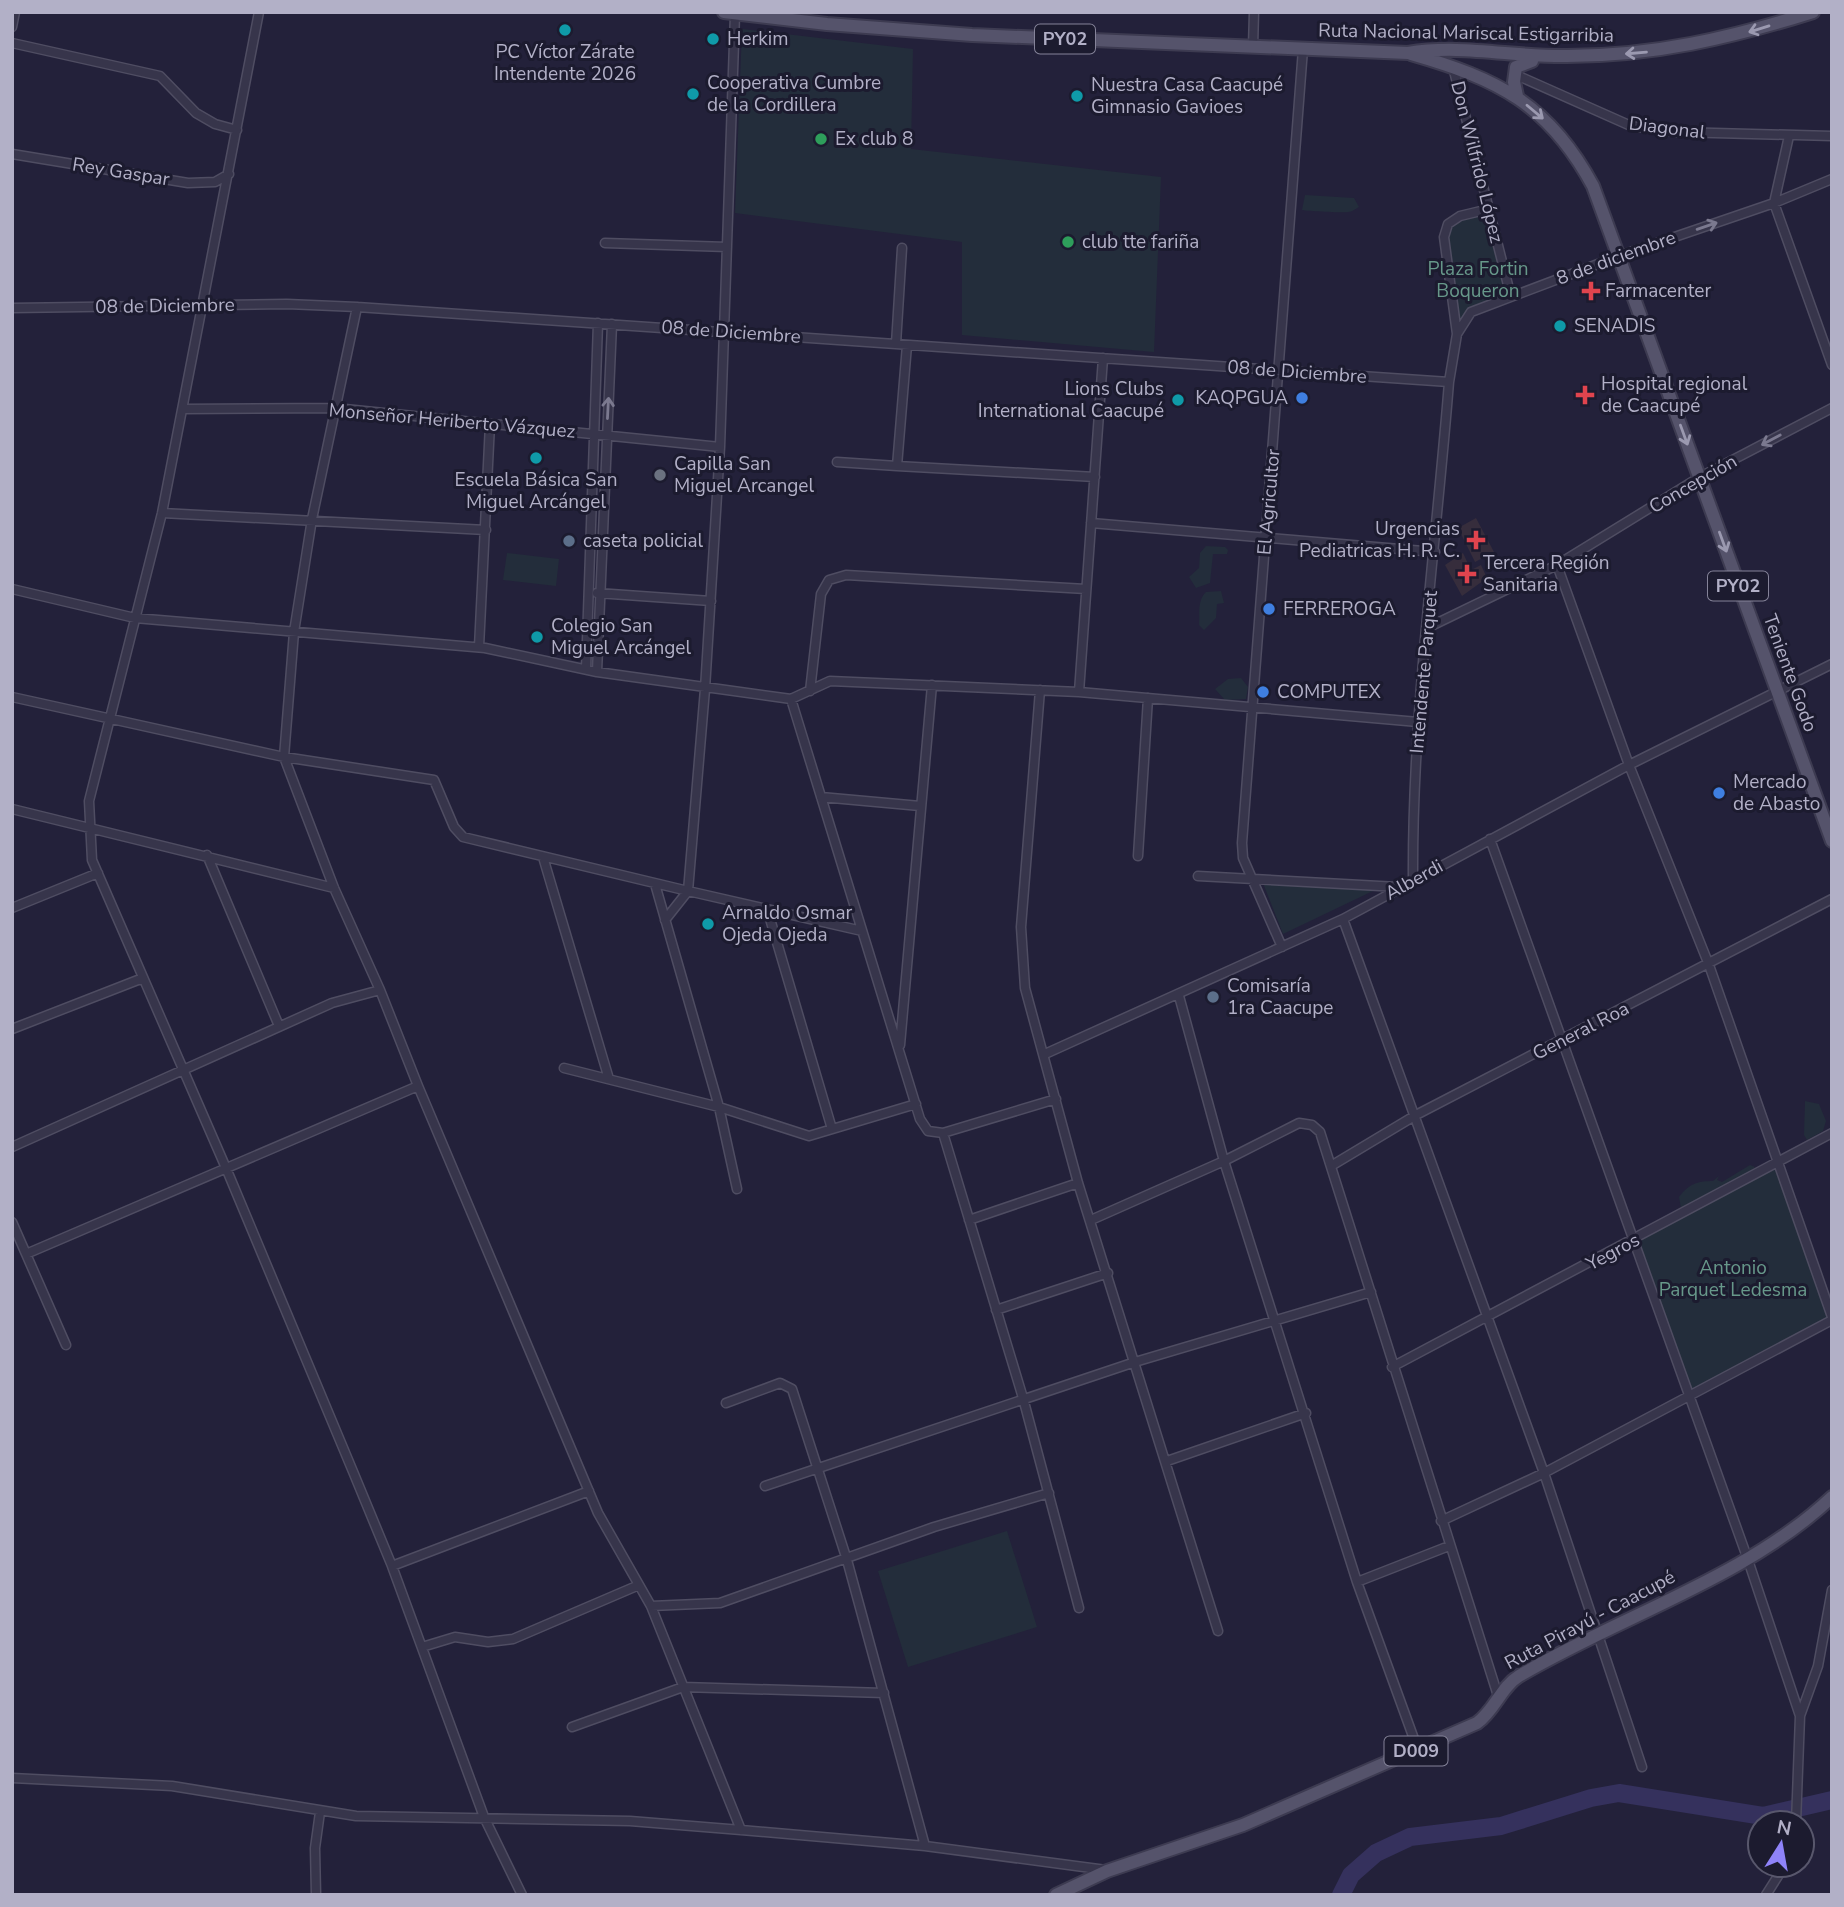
<svg xmlns="http://www.w3.org/2000/svg" width="1844" height="1907" font-family="'Nunito Sans',sans-serif">
	<style>
		.medical { fill: #362d3c }
		.green { fill: #232d3b }
		.lines { fill: none; stroke-linecap: round; stroke-linejoin: round }
		.river { stroke: #35315d; stroke-width: 18 }
		.minor-casing { stroke: #4f4d62; stroke-width: 11 }
		.primary-casing { stroke: #3d3b51; stroke-width: 16 }
		.minor { stroke: #37354b; stroke-width: 8 }
		.primary { stroke: #55536b; stroke-width: 12 }
		.oneway { stroke: #9b99b0 }
		.oneway2 { stroke: #7b798f }
		.culture-dot { fill: #0f9aa8; stroke: #1c1b2f; stroke-width: 2.5 }
		.leisure-dot { fill: #2e9e5b; stroke: #1c1b2f; stroke-width: 2.5 }
		.health-dot { fill: #e0444e; stroke: #1c1b2f; stroke-width: 2.5 }
		.shop-dot { fill: #3f7fe0; stroke: #1c1b2f; stroke-width: 2.5 }
		.worship-dot { fill: #6b7280; stroke: #1c1b2f; stroke-width: 2.5 }
		.service-dot { fill: #5c6f8a; stroke: #1c1b2f; stroke-width: 2.5 }
		.labels { text-anchor: middle; dominant-baseline: central; stroke-width: 6; stroke-linejoin: round; paint-order: stroke }
		.shield { fill: #1c1b2f; stroke: #858399; stroke-width: 2 }
		.shield-label { font-size: 18px; font-weight: bold; fill: #b2b0c7 }
		.street-label { font-size: 19px; fill: #b2b0c7; stroke: #1c1b2f }
		.poi-label { font-size: 19px; fill: #b2b0c7; stroke: #1c1b2f; text-anchor: start }
		.park-label { font-size: 19px; fill: #67988a; stroke: #1c1b2f }
	</style>
	<rect width="100%" height="100%" fill="#23213a"/>
	<path class="medical" d="M1476,518L1494,552L1475,562L1458,528Z
		M1463,553L1471,570L1481,565L1487,578L1462,596L1445,565Z"/>
	<path class="green" d="M742,29L913,49L911,149L1161,177L1154,352L962,335V242L735,213Z
		M1305,195L1354,198L1359,207C1355,209 1352,212 1348,212C1345,213 1305,211 1302,210Z
		M1489,209L1511,297L1471,312L1457,334L1444,237L1448,224Z
		M1206,546L1225,547L1228,550L1227,554H1213L1210,583L1196,588L1189,577L1199,568L1200,553Z
		M507,553L559,559L556,586L503,580Z
		M1221,591L1224,603L1217,604L1216,618L1204,630L1199,625C1200,613 1197,601 1206,592Z
		M1241,678L1248,687L1246,699L1225,700L1215,689L1228,679Z
		M1263,883L1377,889L1283,934Z
		M1805,1101L1819,1104L1826,1121L1823,1131L1807,1140L1804,1135Z
		M1779,1162L1832,1317L1688,1395L1633,1241Z
		M1750,1165L1755,1167L1749,1174L1681,1208L1679,1197C1689,1184 1697,1181 1713,1181L1719,1176L1717,1180L1722,1182Z
		M1007,1531L1037,1627L908,1667L878,1571Z"/>
	<g class="lines">
		<path class="river" d="M1341,1895L1351,1875L1376,1853L1410,1837L1501,1826L1591,1798L1619,1793L1763,1816L1832,1800"/>
		<defs>
			<path id="minor" d="M259,12L162,513L89,801L92,860L226,1168L354,1474L392,1566L484,1817L522,1895
				M12,27L15,12
				M12,43L160,76L196,113L215,124L237,130
				M1253,47L1254,12
				M1453,67L1511,297
				M1514,74L1631,126L1677,132L1832,136
				M1789,136L1774,203L1832,365
				M12,154L188,183L215,182L229,174
				M605,243L727,247
				M357,307L312,519L294,632L284,757L334,888L380,990L418,1086L598,1513L651,1606L741,1830
				M12,308L287,304L357,307L1449,382
				M1457,334L1444,237L1448,224L1460,216L1489,209
				M896,344L902,248
				M907,345L897,466L1095,477
				M183,409L335,408L720,447
				M837,462L897,466
				M162,513L486,530
				M1091,523L1435,552
				M1557,565L1629,765L1709,965L1832,1317
				M12,589L135,618L485,648L597,672L791,699L830,681L1079,692L1418,722
				M597,593L711,601
				M1427,628L1557,565L1700,477L1832,408
				M479,647L490,424
				M586,669L598,323
				M597,672L612,324
				M1040,690L1021,927L1025,988L1078,1183L1218,1631
				M810,691L821,594L829,580L846,575L1086,589
				M1079,692L1103,358
				M12,697L284,757L434,780L454,827L463,837L688,891L705,689L720,447L735,14
				M791,699L920,1119L928,1131L943,1133L1056,1099
				M821,797L920,806
				M12,809L334,888
				M1490,839L1747,1557L1800,1716
				M207,855L279,1026
				M1138,856L1148,698
				M543,857L609,1079
				M1198,876L1398,887
				M1413,879C1412,713 1436,547 1449,382L1457,334L1471,312L1619,256L1774,203L1832,179
				M655,884L719,1107L737,1189
				M12,908L98,873
				M768,912L832,1129
				M1343,919L1544,1473L1642,1767
				M665,920L688,891L862,931
				M1282,947L1243,858L1242,843L1303,49
				M1179,996L1224,1161L1357,1582L1418,1750
				M12,1029L143,978
				M900,1045L932,685
				M1045,1054L1343,919L1629,765L1832,664
				M564,1068L719,1107L809,1136L916,1104
				M943,1133L1023,1398L1079,1608
				M12,1147L332,1003L380,990
				M1331,1166L1416,1115L1832,899
				M969,1220L1078,1183
				M1091,1220L1224,1161L1299,1123L1312,1125L1320,1132L1499,1699
				M12,1222L66,1345
				M26,1254L418,1086
				M996,1310L1108,1273
				M1392,1367L1832,1133
				M726,1403L780,1383L792,1389L847,1560L925,1846
				M1167,1461L1306,1413
				M765,1486L1135,1362L1371,1292
				M1441,1521L1544,1473L1832,1320
				M392,1566L589,1491
				M1357,1582L1449,1546
				M651,1606L720,1603L934,1527L1049,1493
				M422,1647L455,1637L488,1642L513,1639L639,1585
				M572,1727L683,1687L884,1693
				M12,1778L172,1786L356,1816L630,1821L741,1830L925,1846L1106,1870
				M1796,1823L1800,1716L1818,1666L1832,1590
				M316,1895L315,1848L320,1812
				M1766,1895L1785,1865"/>
			<path id="primary" d="M724,12L827,24L972,35L1408,53C1460,44 1514,57 1567,56C1653,56 1731,38 1813,12
				M1411,54C1498,79 1549,104 1593,186L1832,841
				M1517,96L1514,82L1516,67L1532,61
				M1056,1895L1107,1871L1243,1825L1477,1723C1495,1710 1501,1687 1519,1676C1620,1616 1746,1578 1832,1497"/>
		</defs>
		<use href="#minor" class="minor-casing"/>
		<use href="#primary" class="primary-casing"/>
		<use href="#minor" class="minor"/>
		<use href="#primary" class="primary"/>
	</g>
	<defs><path id="oneway-shaft" d="M-6 0H5M1.5-3L5.5 0L1.5 3" fill="none" stroke-width="1.6" stroke-linecap="round" stroke-linejoin="round" transform="scale(1.75)"/></defs>
	<g class="oneway">
		<use href="#oneway-shaft" transform="translate(1759 29) rotate(163)"/>
		<use href="#oneway-shaft" transform="translate(1636 53) rotate(175)"/>
		<use href="#oneway-shaft" transform="translate(1535 112) rotate(40)"/>
		<use href="#oneway-shaft" transform="translate(1684 435) rotate(70)"/>
		<use href="#oneway-shaft" transform="translate(1723 542) rotate(70)"/>
	</g>
	<g class="oneway2">
		<use href="#oneway-shaft" transform="translate(1707 226) rotate(-19)"/>
		<use href="#oneway-shaft" transform="translate(608 408) rotate(-87)"/>
		<use href="#oneway-shaft" transform="translate(1771 440) rotate(152)"/>
	</g>
	<g class="culture-dot">
		<circle cx="565" cy="30" r="7"/>
		<circle cx="713" cy="39" r="7"/>
		<circle cx="693" cy="94" r="7"/>
		<circle cx="1077" cy="96" r="7"/>
		<circle cx="1560" cy="326" r="7"/>
		<circle cx="1178" cy="400" r="7"/>
		<circle cx="536" cy="458" r="7"/>
		<circle cx="537" cy="637" r="7"/>
		<circle cx="708" cy="924" r="7"/>
	</g>
	<g class="leisure-dot">
		<circle cx="821" cy="139" r="7"/>
		<circle cx="1068" cy="242" r="7"/>
	</g>
	<g class="health-dot">
		<path d="M1587.5 280.5h7v7h7v7h-7v7h-7v-7h-7v-7h7z"/>
		<path d="M1581.5 384.5h7v7h7v7h-7v7h-7v-7h-7v-7h7z"/>
		<path d="M1472.5 529.5h7v7h7v7h-7v7h-7v-7h-7v-7h7z"/>
		<path d="M1463.5 563.5h7v7h7v7h-7v7h-7v-7h-7v-7h7z"/>
	</g>
	<g class="shop-dot">
		<circle cx="1302" cy="398" r="7"/>
		<circle cx="1269" cy="609" r="7"/>
		<circle cx="1263" cy="692" r="7"/>
		<circle cx="1719" cy="793" r="7"/>
	</g>
	<circle class="worship-dot" cx="660" cy="475" r="7"/>
	<g class="service-dot">
		<circle cx="569" cy="541" r="7"/>
		<circle cx="1213" cy="997" r="7"/>
	</g>
	<g class="labels">
		<g class="shield">
			<rect x="1035" y="24.5" width="60" height="29" rx="5"/>
			<rect x="1708" y="571.5" width="60" height="29" rx="5"/>
			<rect x="1384.5" y="1736.5" width="63" height="29" rx="5"/>
		</g>
		<g class="shield-label">
			<text x="1065" y="39">PY02</text>
			<text x="1738" y="586">PY02</text>
			<text x="1416" y="1751">D009</text>
		</g>
		<g class="street-label">
			<text transform="translate(1466 33) rotate(1)">Ruta Nacional Mariscal Estigarribia</text>
			<text transform="translate(1667 128) rotate(7)">Diagonal</text>
			<text transform="translate(1477 162) rotate(76)">Don Wilfrido López</text>
			<text transform="translate(121 172) rotate(9)">Rey Gaspar</text>
			<text transform="translate(1616 258) rotate(-20)">8 de diciembre</text>
			<text transform="translate(165 306) rotate(-1)">08 de Diciembre</text>
			<text transform="translate(731 332) rotate(4)">08 de Diciembre</text>
			<text transform="translate(1297 372) rotate(4)">08 de Diciembre</text>
			<text transform="translate(452 421) rotate(5)">Monseñor Heriberto Vázquez</text>
			<text transform="translate(1693 484) rotate(-30)">Concepción</text>
			<text transform="translate(1269 502) rotate(-85)">El Agricultor</text>
			<text transform="translate(1424 672) rotate(-85)">Intendente Parquet</text>
			<text transform="translate(1790 673) rotate(70)">Teniente Godo</text>
			<text transform="translate(1414 880) rotate(-29)">Alberdi</text>
			<text transform="translate(1581 1031) rotate(-27)">General Roa</text>
			<text transform="translate(1613 1252) rotate(-28)">Yegros</text>
			<text transform="translate(1590 1620) rotate(-28)">Ruta Pirayú - Caacupé</text>
		</g>
		<g class="poi-label">
			<text x="727" y="39">Herkim</text>
			<text x="565" y="52" text-anchor="middle">PC Víctor Zárate<tspan x="565" dy="22">Intendente 2026</tspan></text>
			<text x="707" y="83">Cooperativa Cumbre<tspan x="707" dy="22">de la Cordillera</tspan></text>
			<text x="1091" y="85">Nuestra Casa Caacupé<tspan x="1091" dy="22">Gimnasio Gavioes</tspan></text>
			<text x="835" y="139">Ex club 8</text>
			<text x="1082" y="242">club tte fariña</text>
			<text x="1605" y="291">Farmacenter</text>
			<text x="1574" y="326">SENADIS</text>
			<text x="1601" y="384">Hospital regional<tspan x="1601" dy="22">de Caacupé</tspan></text>
			<text x="1164" y="389" text-anchor="end">Lions Clubs<tspan x="1164" dy="22">International Caacupé</tspan></text>
			<text x="1288" y="398" text-anchor="end">KAQPGUA</text>
			<text x="674" y="464">Capilla San<tspan x="674" dy="22">Miguel Arcangel</tspan></text>
			<text x="536" y="480" text-anchor="middle">Escuela Básica San<tspan x="536" dy="22">Miguel Arcángel</tspan></text>
			<text x="1460" y="529" text-anchor="end">Urgencias<tspan x="1460" dy="22">Pediatricas H. R. C.</tspan></text>
			<text x="583" y="541">caseta policial</text>
			<text x="1483" y="563">Tercera Región<tspan x="1483" dy="22">Sanitaria</tspan></text>
			<text x="1283" y="609">FERREROGA</text>
			<text x="551" y="626">Colegio San<tspan x="551" dy="22">Miguel Arcángel</tspan></text>
			<text x="1277" y="692">COMPUTEX</text>
			<text x="1733" y="782">Mercado<tspan x="1733" dy="22">de Abasto</tspan></text>
			<text x="722" y="913">Arnaldo Osmar<tspan x="722" dy="22">Ojeda Ojeda</tspan></text>
			<text x="1227" y="986">Comisaría<tspan x="1227" dy="22">1ra Caacupe</tspan></text>
		</g>
		<g class="park-label">
			<text x="1478" y="269">Plaza Fortin<tspan x="1478" dy="22">Boqueron</tspan></text>
			<text x="1733" y="1268">Antonio<tspan x="1733" dy="22">Parquet Ledesma</tspan></text>
		</g>
	</g>
	<rect width="1844" height="1907" fill="none" stroke="#b2b0c7" stroke-width="28"/>
	<g transform="translate(1781 1844) rotate(11)"><circle r="33" fill="#1c1b2f" stroke="#58576c" stroke-width="2"/>
	<path d="M0-5L12 26L0 18L-12 26Z" fill="#8f83f9"/>
	<text y="-10" font-size="19" font-weight="bold" text-anchor="middle" fill="#b2b0c7">N</text>
	</g>
</svg>
